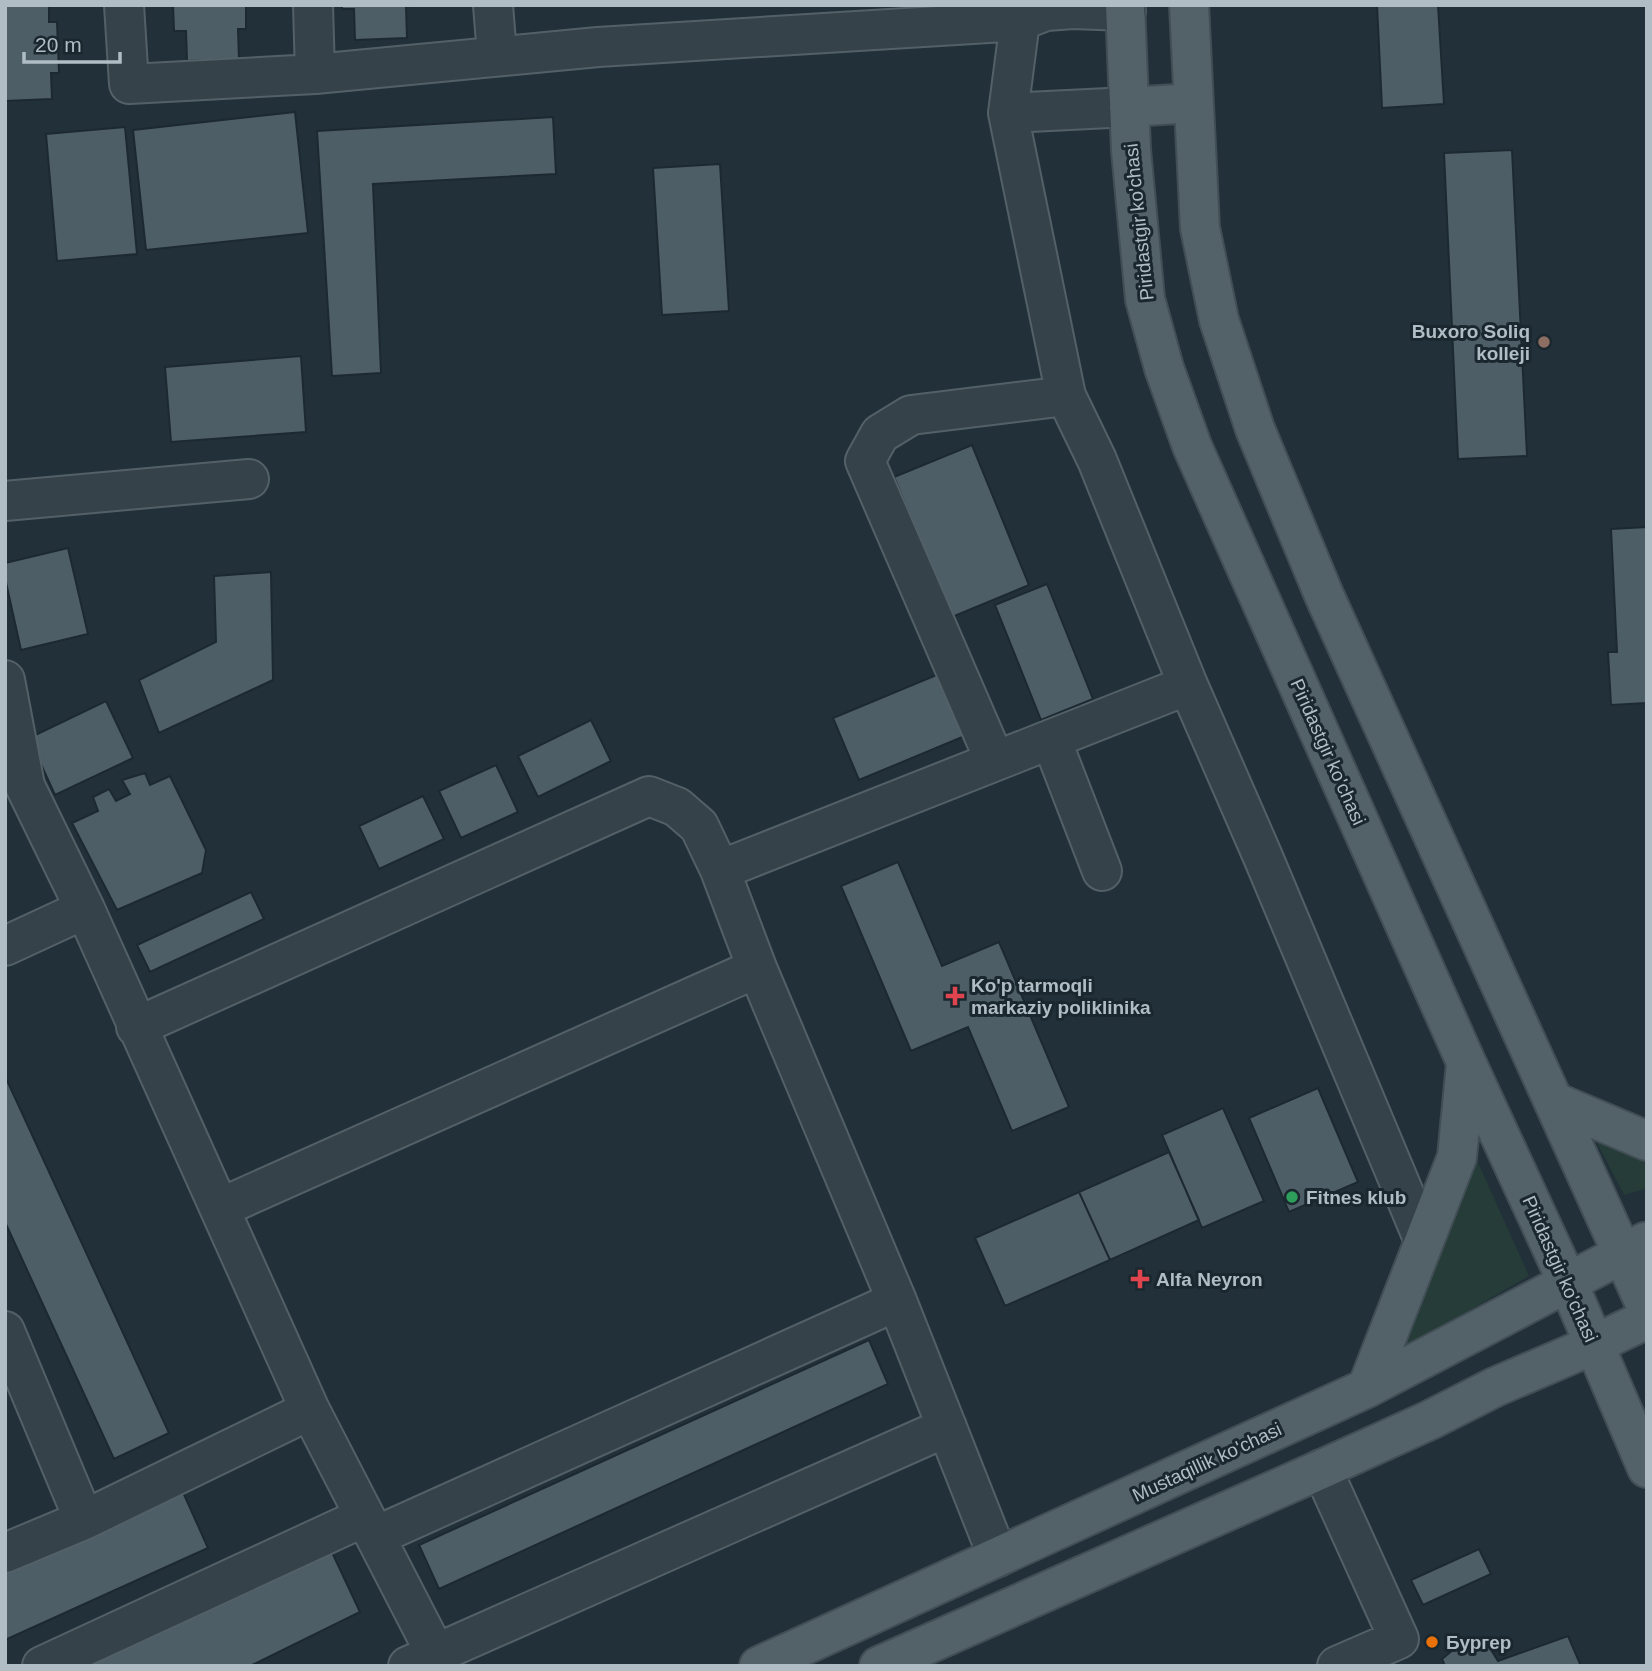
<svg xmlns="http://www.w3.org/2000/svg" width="1652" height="1671" font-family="Helvetica,sans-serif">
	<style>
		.green { fill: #253c38 }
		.building { fill: #4d5e67; stroke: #1d2930; stroke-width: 2 }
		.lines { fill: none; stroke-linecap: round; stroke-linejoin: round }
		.minor-casing { stroke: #536067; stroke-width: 42 }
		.major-casing { stroke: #424e55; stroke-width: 42 }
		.minor { stroke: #354249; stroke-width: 38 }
		.major { stroke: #536269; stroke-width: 38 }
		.education-dot { fill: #8d6e63; stroke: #1b272e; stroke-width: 2.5 }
		.health-dot { fill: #e0444e; stroke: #1b272e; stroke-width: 2.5 }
		.leisure-dot { fill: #2e9e5b; stroke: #1b272e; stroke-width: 2.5 }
		.food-dot { fill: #e8710a; stroke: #1b272e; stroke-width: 2.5 }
		.labels { text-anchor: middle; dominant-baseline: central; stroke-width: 6; stroke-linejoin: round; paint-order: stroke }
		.street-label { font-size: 19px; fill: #b0bdc5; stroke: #1b272e }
		.poi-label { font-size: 19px; font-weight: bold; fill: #b0bdc5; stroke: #1b272e; text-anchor: start }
	</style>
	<rect width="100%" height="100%" fill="#223139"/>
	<path class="green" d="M1594,1137L1647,1158V1188L1624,1195Z
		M1475,1156L1529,1276L1393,1354Z"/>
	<path class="building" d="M5,5H49V22H57L59,73H51L52,99L5,101Z
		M173,5H246V29H238L239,59L187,61L186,31H174Z
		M342,5H415L406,7L407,38L355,40L354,9H342Z
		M1377,5H1438L1444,104L1382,108Z
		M295,112L308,233L146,250L133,130Z
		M553,117L556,174L373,184L381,373L332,376L317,131Z
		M125,127L137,254L57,261L46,134Z
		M1512,150L1527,456L1458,459L1444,153Z
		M720,164L729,311L662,315L653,168Z
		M301,356L306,432L171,442L165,367Z
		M972,445L1029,585L952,617L894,477Z
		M1647,527V703L1611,705L1608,652H1617L1611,529Z
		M68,548L88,634L21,650L5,578V563Z
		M271,572L273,680L159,733L139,680L216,642L214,576Z
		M1047,584L1093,699L1041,720L995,605Z
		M946,671L972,733L859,780L833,718Z
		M106,701L133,758L55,795L29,738Z
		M591,720L611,761L538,797L518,756Z
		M496,765L518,812L461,838L439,791Z
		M145,773L150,785L170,776L206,850L202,873L117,910L72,823L98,811L93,797L109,789L116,801L130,794L122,780Z
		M423,796L444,839L379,869L359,826Z
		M898,862L942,966L999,942L1069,1107L1012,1131L968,1027L911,1051L841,886Z
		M251,892L264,919L150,972L137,945Z
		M5,1076L169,1433L114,1459L5,1222Z
		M1318,1088L1358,1182L1289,1212L1249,1118Z
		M1223,1108L1264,1201L1202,1228L1162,1135Z
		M1169,1152L1199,1220L1110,1260L1079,1192Z
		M1079,1192L1110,1260L1005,1306L975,1238Z
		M869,1340L888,1384L439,1589L419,1545Z
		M182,1490L208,1548L5,1640V1570Z
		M330,1548L360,1612L250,1666H86Z
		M1479,1549L1491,1574L1423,1605L1411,1580Z
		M1568,1636L1581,1666H1445L1442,1659L1459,1645L1485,1640L1498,1661Z"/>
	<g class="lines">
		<defs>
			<path id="minor" d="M124,5L129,84L315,74L598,47L1020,21L1046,11L1073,9L1126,11
				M313,5L315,74
				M493,5L497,55
				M1019,5L1020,21L1008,113L1066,396L1097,460L1188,685L1263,857L1424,1241
				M1008,113L1129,107
				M5,501L249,479
				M5,680L25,786L85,909L310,1410L442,1666
				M1051,739L1102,871
				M995,761L865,461L880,434L911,415L1066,396
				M720,870L1188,685
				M5,946L85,909
				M136,1027L649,796L677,807L699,826L720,870L757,968L897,1301L998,1557
				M220,1208L757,968
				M5,1331L84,1520
				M1322,1469L1399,1639L1337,1666
				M376,1536L897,1301
				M5,1553L84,1520L310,1410
				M42,1666L364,1517
				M408,1666L947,1427"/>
			<path id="major" d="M1125,5L1131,150L1145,299L1164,368L1192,446L1466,1062L1568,1283L1647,1468
				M1189,5L1200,228L1219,320L1255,429L1324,595L1647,1308
				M1129,107L1193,103
				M1555,1102L1647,1141
				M1367,1388L1457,1157L1466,1064
				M759,1666L1367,1388L1645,1242
				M879,1666L1322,1469L1430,1420L1495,1387L1593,1345L1647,1319"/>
		</defs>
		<use href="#minor" class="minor-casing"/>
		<use href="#major" class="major-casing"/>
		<use href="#minor" class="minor"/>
		<use href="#major" class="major"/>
	</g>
	<circle class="education-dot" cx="1544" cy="342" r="7"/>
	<g class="health-dot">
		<path d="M951.5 985.5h7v7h7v7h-7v7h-7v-7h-7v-7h7z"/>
		<path d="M1136.5 1268.5h7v7h7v7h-7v7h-7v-7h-7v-7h7z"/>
	</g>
	<circle class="leisure-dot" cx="1292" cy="1197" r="7"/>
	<circle class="food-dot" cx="1432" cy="1642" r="7"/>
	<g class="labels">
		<g class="street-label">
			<text transform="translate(1139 222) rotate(-96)">Piridastgir ko'chasi</text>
			<text transform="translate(1328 752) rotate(66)">Piridastgir ko'chasi</text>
			<text transform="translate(1560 1269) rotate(66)">Piridastgir ko'chasi</text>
			<text transform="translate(1207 1462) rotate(-25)">Mustaqillik ko'chasi</text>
		</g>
		<g class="poi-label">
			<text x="1530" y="331" text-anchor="end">Buxoro Soliq<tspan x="1530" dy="22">kolleji</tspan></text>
			<text x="971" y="985">Ko'p tarmoqli<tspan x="971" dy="22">markaziy poliklinika</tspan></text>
			<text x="1306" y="1197">Fitnes klub</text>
			<text x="1156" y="1279">Alfa Neyron</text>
			<text x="1446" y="1642">Бургер</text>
		</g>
	</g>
	<rect width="1652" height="1671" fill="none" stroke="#b0bdc5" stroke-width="14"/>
	<path d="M24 52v10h96v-10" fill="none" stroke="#b0bdc5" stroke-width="3.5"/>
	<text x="35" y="52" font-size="21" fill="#b0bdc5" stroke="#1b272e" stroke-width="5" paint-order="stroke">20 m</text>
</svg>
